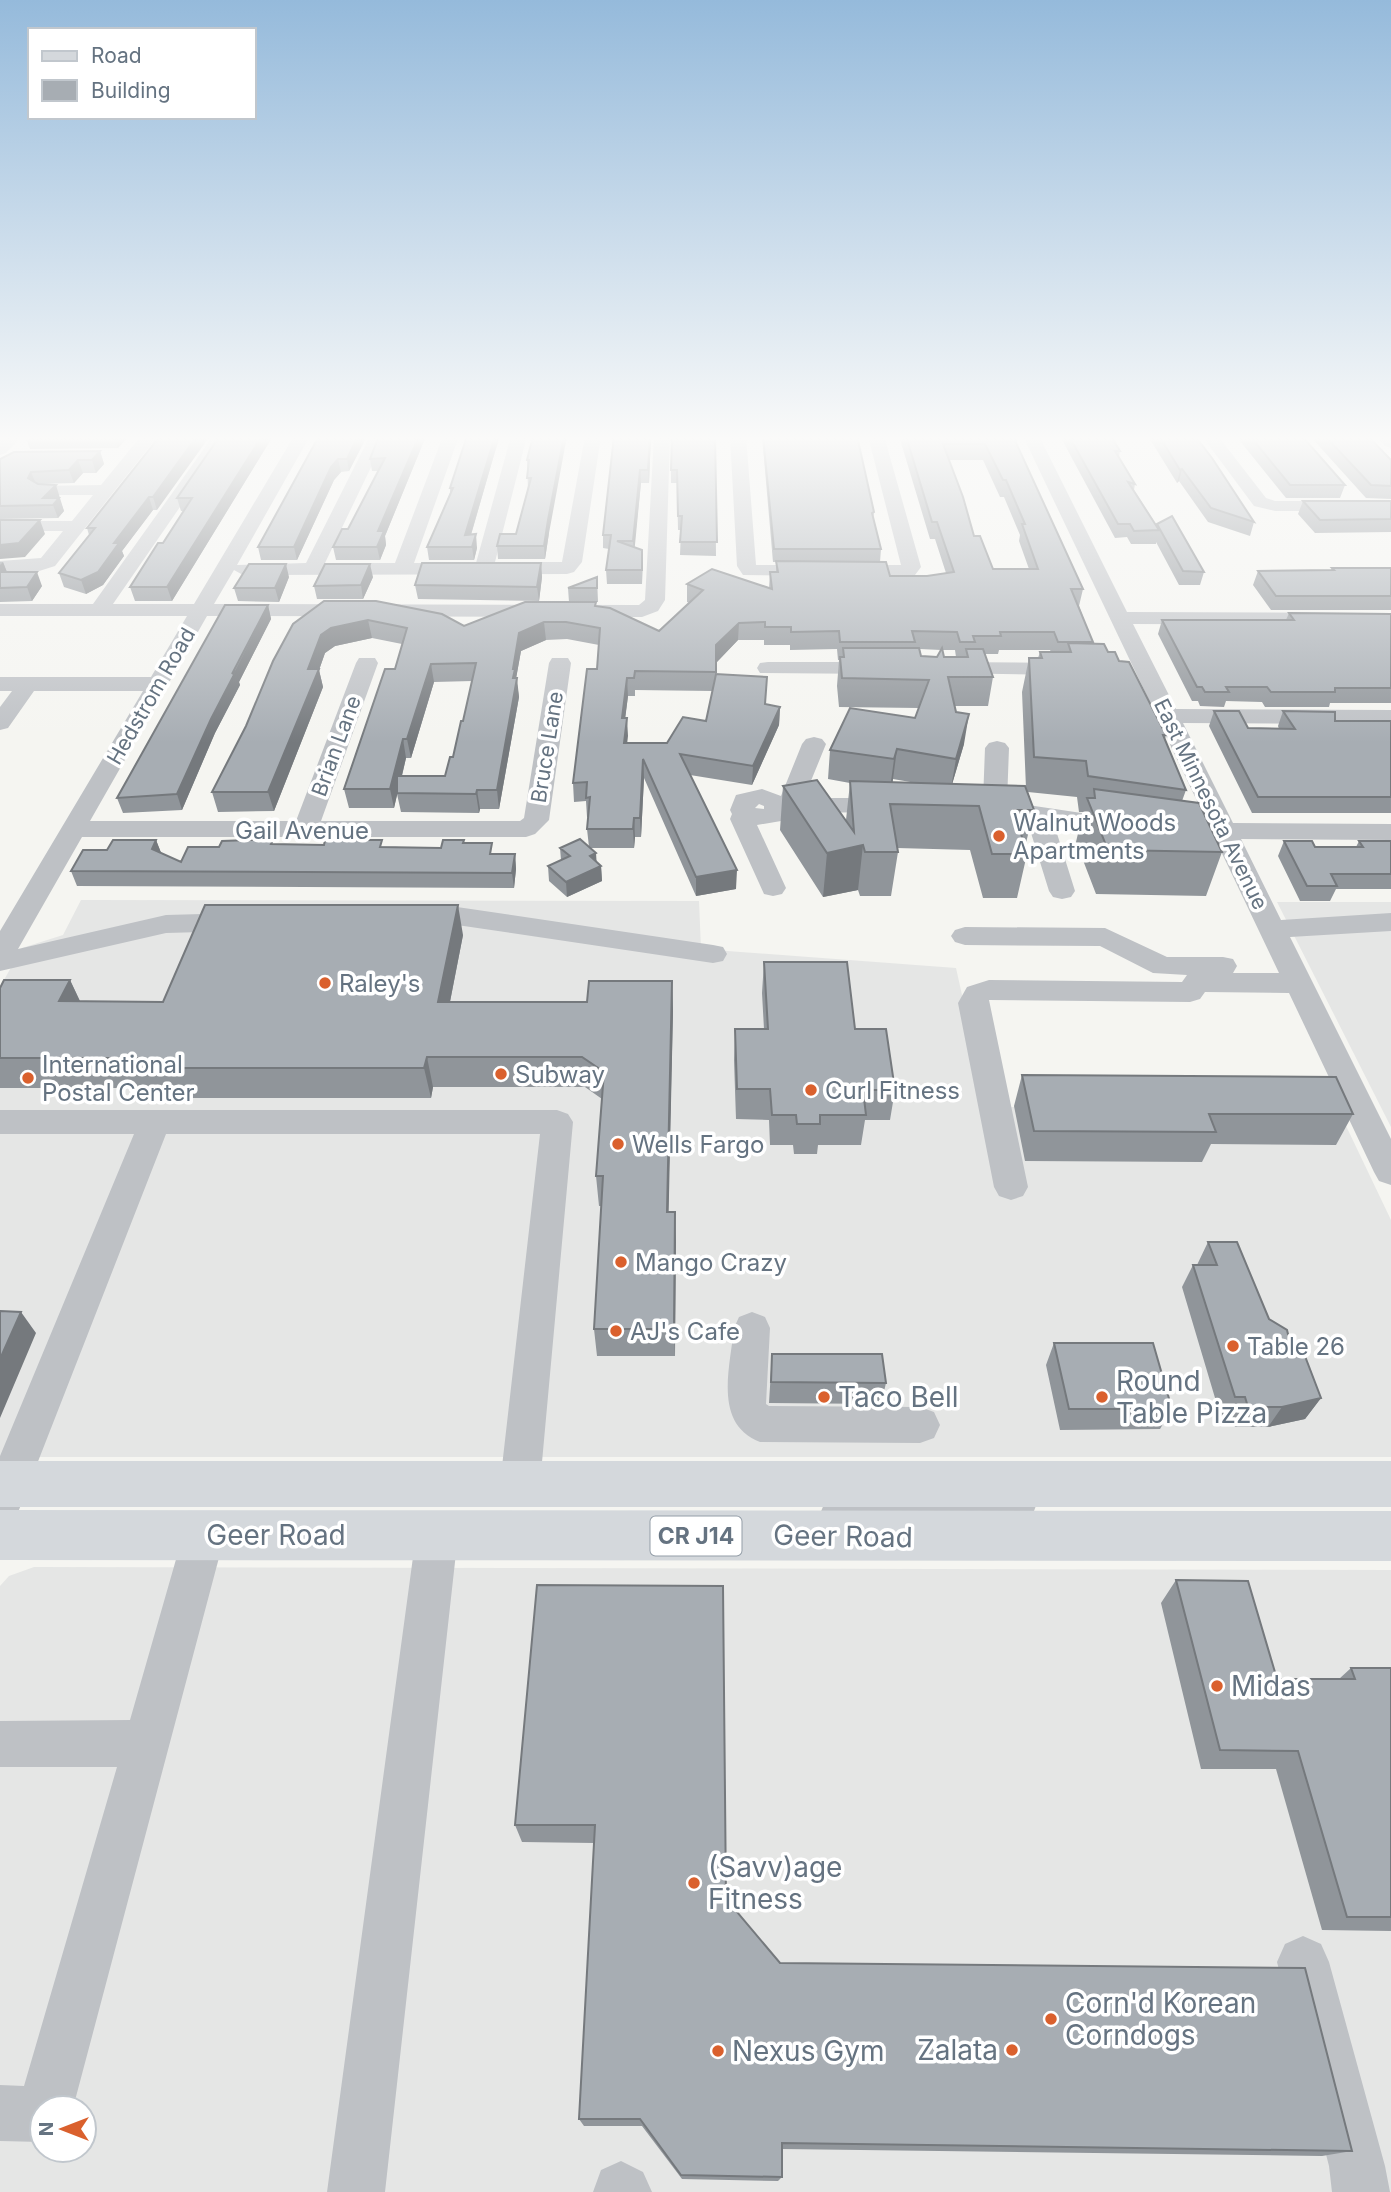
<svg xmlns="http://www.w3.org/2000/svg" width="1391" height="2192" font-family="Inter,sans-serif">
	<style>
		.built { fill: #e5e6e5; fill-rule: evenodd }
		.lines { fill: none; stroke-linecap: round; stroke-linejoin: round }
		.minor { fill: #bec1c5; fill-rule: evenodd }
		.major { fill: #d4d8dc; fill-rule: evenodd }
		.wall { fill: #90959a; fill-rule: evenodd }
		.shaded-wall { fill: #75797d }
		.building { fill: #a7adb3; stroke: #75797d; stroke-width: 2; fill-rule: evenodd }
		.poi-dot { fill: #da602d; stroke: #fff; stroke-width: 2.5 }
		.labels { text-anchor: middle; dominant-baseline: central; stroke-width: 7; stroke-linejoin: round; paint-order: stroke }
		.far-street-label { font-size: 21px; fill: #657381; stroke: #fff }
		.shield { fill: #fff; stroke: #939da7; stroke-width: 2 }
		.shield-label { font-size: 23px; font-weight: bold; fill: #657381 }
		.poi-label { font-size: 24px; fill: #657381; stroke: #fff; text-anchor: start }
		.street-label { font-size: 24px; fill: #657381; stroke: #fff }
		.near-poi-label { font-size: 28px; fill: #657381; stroke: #fff; text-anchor: start }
		.near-street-label { font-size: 28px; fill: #657381; stroke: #fff }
	</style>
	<rect width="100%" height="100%" fill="#f5f5f1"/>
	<path class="built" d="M81,900L699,901L701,949L956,968L987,1107H1337L1391,1220V1457H0V987L22,948L63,935Z
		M1277,902H1391V1127Z
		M34,1567L1391,1570V2192H0V1586L9,1576ZM42,2108H84V2150H42Z"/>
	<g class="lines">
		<path class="minor" d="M5,436H22L6,453L0,455V441Z
			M141,436H158L55,566L36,572L0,573V561L41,558L63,531H0V521H72L93,495H44L35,490L38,486L101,485Z
			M213,436H229L113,604H194L294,436H310L237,565L306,563L370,436H386L325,563H395L443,436H459L414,563H476L511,436H527L495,562H562L585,436H601L582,562L574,572L567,574L243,575L234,570L214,604L639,605L645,600L654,436H670L665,600L658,611L642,617L207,616L90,821H296L356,663L359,658H375L378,663L321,821H520L524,818L549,663L552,658H568L571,663L549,820L535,834L526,837H82L18,949L166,915L239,913L249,916L253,922L249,928L239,931L166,933L0,971V931L143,691H34L8,728L0,730V707L12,691H0V677H151L187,616H0V604H93Z
			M730,436H746L756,565H901L868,436H884L921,567L915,575L908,577L743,575L737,566Z
			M1023,436H1039L1127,612L1391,613V625L1133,624L1176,709L1391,710V724L1183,723L1233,823L1391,824V840L1241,839L1281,920L1391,913V931L1290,937L1391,1139V1185L1379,1181L1374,1172L1289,993L1205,992L1200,999L1190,1002L989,1000L1028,1187L1023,1196L1011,1200L999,1196L994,1187L958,1003L967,987L989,980L1182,982L1187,975L1153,973L1100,946L965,945L955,942L951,936L955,930L965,927L1105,928L1167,957H1223L1233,959L1237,966L1233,973H1279Z
			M1202,436H1218L1266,498L1275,501H1391V511H1275L1254,506Z
			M1376,436H1391V448L1385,446Z
			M768,662H881L889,663L892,668L889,673L881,674L760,673L757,668L760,663Z
			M947,662L1070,663L1078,664L1081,669L1078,674L1070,675L939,673L936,668L939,663Z
			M814,737L822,739L826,744L804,798H889L898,800L901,805L898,810L889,812L788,813L781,821L757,825L786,888L782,894L773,896L764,894L730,819L732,814L730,810L736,795L762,789L781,796L802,744L806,739ZM759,804L764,806V809L755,808Z
			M997,741L1005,743L1009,748L1007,802L1122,819L1131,822L1135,827L1131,832L1122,835L1054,824L1075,891L1071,897L1062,899L1053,897L1049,891L1027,820L981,812L978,807L983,801L985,748L989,743Z
			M457,907L713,945L723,947L727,954L723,961L713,963L457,925L417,926L407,923L403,917L407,911Z
			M0,1110H557L568,1114L573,1122L540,1484L534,1498L520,1503L506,1498L500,1484L540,1134H166L21,1505L15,1519L0,1525V1456L134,1134H0Z
			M752,1312L765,1317L770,1328L766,1404L769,1406L920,1407L934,1412L940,1425L934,1438L920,1443L760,1442C713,1424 730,1368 734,1328L739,1317Z
			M910,1465L924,1470L930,1484L924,1498L938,1492L1003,1487L1006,1481L1020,1476L1034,1481L1040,1495L1031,1519L1016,1525L940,1532L935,1534L930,1544L915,1550L900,1544L894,1530L896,1525C874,1534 848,1539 825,1530L819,1516L825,1502L840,1496L879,1492L896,1470Z
			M204,1515L219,1521L225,1535L73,2108H42V2142L0,2141V2085L24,2086L117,1767H0V1721L130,1720L183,1535L189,1521Z
			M437,1515L452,1521L458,1535L385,2192H327L416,1535L422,1521Z
			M1303,1936L1321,1944L1329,1962L1385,2166L1390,2192H1332L1329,2166L1277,1962L1285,1944Z
			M621,2161L643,2172L652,2192H593L601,2170Z"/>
		<path class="major" d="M0,1461H1391V1507H0Z
			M0,1510L1391,1511V1561L0,1560Z"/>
	</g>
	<path class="wall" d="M25,436H129L118,448L30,449Z
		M160,436L157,510H153L122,551L124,556L103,585L86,594L64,587L59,573L89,535L87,528Z
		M220,436H273L172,601H135L130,587L163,543L184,511H181L177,498Z
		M319,436H367L349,471L341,472L334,480L297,560H261L258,547Z
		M379,436H426L385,536L386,545L380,560H336L333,547L348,529L378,471H372L370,459Z
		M467,436H500L494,455L471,535L477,548L474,560H429L427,547L450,493V488Z
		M533,436L549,533L545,559H498L497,546L516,534L528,491L527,460Z
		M614,436H651L649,483H641L634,547L643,563L642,584H607L606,570L609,549L603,548V535Z
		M715,436L716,556L680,555L681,530H678L677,483H671V470Z
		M762,436H857L874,512L873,519L881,549L880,562L890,576H927L946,573L935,539H930L899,436H1013L1083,589L1079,606L1093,644L1108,652L1119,661L1166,735L1165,739L1186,790L1182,801L1222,852L1206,896L1096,894L1076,842L1083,812H1079L1077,797L1028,792L1034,810L1025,847L1027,854L1017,898H983L970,850L897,848L898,852L891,896H860L858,890L823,897L780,830L783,786L846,820L850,783L828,779L830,750L915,718L919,708L839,707L837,686L839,660H838L837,649L790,650V645H764V640H738L716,663V676L766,705L780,707L779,725L752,785L690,775L736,889L696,896L644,778L641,837H635L634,848H590L597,862L601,866L602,881L567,897L549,881L548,866L561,860L560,848L589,847L587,829L588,817H587L586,801L574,802L573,783L597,669L599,645L567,639L546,640L521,651L516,678L519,697L499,809H480L479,813L401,812L397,794L394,808H349L344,789L395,669L402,644L372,638L335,646L325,653L319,670L323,687L274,811L218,812L212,792L324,601L464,626L569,602L568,588L597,577L598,602H596V606L659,631L690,603L687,602V584L769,588L770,572H776V562H773ZM949,460H983L1000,497H1004L1020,535L1019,541L1029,569H993L974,536ZM920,649L941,650L937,657L921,656ZM942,650H955L956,657H944ZM999,650H1050L1051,652H1040L1038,658H1029L1022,692L1026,788L952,784L964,744L955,706H988L993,677L985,654H998ZM472,681L463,721L453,757L445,776H402L406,758H411L434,682ZM635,690L713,691L706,721L667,743H627V718H625L628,696H635ZM893,779L916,783L893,782Z
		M1060,436H1111L1120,451L1119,457L1135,484L1134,490L1157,526V524L1204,572L1200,585H1179L1156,542V544H1131L1127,537L1115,538Z
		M1148,436H1195L1254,522L1250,536L1208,522L1179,481L1177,483Z
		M1236,436H1302L1345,485L1340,498H1286Z
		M1310,436H1368L1391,460V499L1366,498Z
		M100,451L104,464L96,473H83L74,483L38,484L60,498H59L64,511L58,518L0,519V459Z
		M1303,501H1391V532L1315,533L1298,514Z
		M0,562H3L7,572L42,586L32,601L0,602Z
		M541,563L542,577L539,601L418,599L415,585Z
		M1332,568H1391V610H1271L1253,585L1258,571L1331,570Z
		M289,577L279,602L238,601L234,588Z
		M373,577L363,599H317L314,586Z
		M268,605L271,619L239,682L240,685L215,733L182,810L123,813L117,798Z
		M1289,613L1391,614V703H1330L1329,707H1265L1262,702L1226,701L1224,707L1200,706L1198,701H1192L1158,634L1162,620H1286Z
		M1214,711L1248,728L1279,729L1278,726L1283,711L1335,721H1391V813H1252L1209,726Z
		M156,840L161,853L181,862L219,847L274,844L441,848L464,843L493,854H515L516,869L514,888L77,886L71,871L107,850Z
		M1284,841L1315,847H1356L1359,841H1391V889H1336L1330,901H1300L1278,856Z
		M463,935L450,1002H587L672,981L673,1011L668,1212H675V1356H597L594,1329L602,1206H599L596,1176L602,1099L585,1087H433L431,1098H149L144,1088H0V988L70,980L80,1001L163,1002Z
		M764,962L855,1029L895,1090L890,1120H865L861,1145H818L817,1154H794L793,1145H770L769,1120L736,1119L734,1060L735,1029H764L762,993Z
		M1022,1075L1353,1114L1336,1145L1211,1144L1202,1162L1025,1161L1014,1106Z
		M1208,1242L1269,1319L1292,1351L1321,1398L1305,1419L1268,1427H1235L1231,1418H1221L1182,1287L1193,1265H1197Z
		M1054,1343L1172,1409L1160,1429L1060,1430L1046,1365Z
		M772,1354L886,1383L881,1404L769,1403Z
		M1176,1580L1277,1679H1339L1351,1668H1391V1931L1322,1930L1276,1769H1201L1161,1603Z
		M537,1585L726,1899L780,1963L1352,2151L1322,2156L782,2149V2177L778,2181L682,2179L642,2126H584L579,2119L594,1843L522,1842L515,1825Z"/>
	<path class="shaded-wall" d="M114,436H129L118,448Z
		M197,436H210L157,510L153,497Z
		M262,436H273L172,601L167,587Z
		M358,436H367L349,471L347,459Z
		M419,436H426L385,536L386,545L380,560L377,547L378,531Z
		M495,436H500L494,455L467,548L465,535Z
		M564,436H567L549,533L545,559L544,546L548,520Z
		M650,436H651L649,483L648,470Z
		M100,451L104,464L96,473L92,460Z
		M338,459L341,472L334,480L297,560L294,547L331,467Z
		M78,460L83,473L74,483L69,470Z
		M1182,469L1179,481L1177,483L1180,470Z
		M640,470L641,483L634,555L633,541Z
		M31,472L36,484L28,478Z
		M56,485L64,511L58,518L53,505L43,498Z
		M149,497L153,510L122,551L124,556L103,585L86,594L81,580L114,543Z
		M40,520L45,534L25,557L0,559V545Z
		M476,534L477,548L474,560L472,547Z
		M3,562L8,575L0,585V565Z
		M541,563L542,577L539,601L537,587Z
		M286,564L289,577L279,602L275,588Z
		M370,564L373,577L363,599L361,585Z
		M37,572L42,586L32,601L27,587Z
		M268,605L271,619L239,682L240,685L215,733L182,810L177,794L211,719Z
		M368,620L372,638L335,646L325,653L319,670L323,687L274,811L268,792L308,669L321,635L331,628Z
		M544,622L546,640L521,651L516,679L517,678L519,697L499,809L497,790L513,669L519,633Z
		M739,623L738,640L716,663V645Z
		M431,664L434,682L411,758L407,739Z
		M627,678L628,696L623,736L622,718Z
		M780,707L779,725L752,785L753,766Z
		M969,714L964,744L951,788L956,759Z
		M627,718L628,736L625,762L624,743Z
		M403,739L406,758L394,808L390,789Z
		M897,749L893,779L890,789L894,759Z
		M643,759L644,778L641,837L640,818Z
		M477,790L480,809L479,813L476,794Z
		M634,818L635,837L634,848L633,829Z
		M156,840L162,855L152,849Z
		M863,845L858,890L823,897L827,853Z
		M596,853L597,868L601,866L602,881L567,897L566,882L590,856Z
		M515,854L516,869L514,888L512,873Z
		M737,870L736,889L696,896V877Z
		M458,905L463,935L444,1032L438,1002Z
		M70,980L84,1010L59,1001Z
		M672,981L673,1011L668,1241L667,1212Z
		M427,1057L433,1087L431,1098L424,1068Z
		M675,1212L676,1241L675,1356L674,1329Z
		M21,1312L36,1333L0,1418V1359Z
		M1321,1398L1305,1419L1268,1427L1282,1407Z"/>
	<path class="building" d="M25,436H93L25,437Z
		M160,436H197L153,497H149L114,543H119L98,572L81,580L59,573L95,528H87Z
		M220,436H262L167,587H130L158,543H163L192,498H177Z
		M319,436H358L347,459H338L331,467L294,547H258Z
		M379,436H419L378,531H384L377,547H333L342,529H348L385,458L370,459Z
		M467,436H495L465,535L476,534L472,547H427L453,488H450Z
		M533,436H564L548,520L544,546H497L500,534H516L531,478H527L529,460H527Z
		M614,436H650L648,470H640L633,541H617L642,550V570H606L611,535H603Z
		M672,436H715L717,542H680L682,516H678L677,470H671Z
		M763,436H857L874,512L872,513L881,549H774Z
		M906,436H1013L1083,589H1071L1093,642H1058L1054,632H1000L1001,636H973L975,642H960L957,632L912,631L915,642H840L839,631L791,632V627H765V622L739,623L716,645V672L635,671L634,678H627L622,718H627L624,743H667L683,717L706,721L716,674L767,677L765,704L780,707L753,766L680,754L737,870L696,877L643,759L640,818H634L633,829H587L590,797L586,798L587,782L573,783L587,669H597L600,628L566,622H544L519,633L513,669H515L513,678H517L497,790H477L476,794L397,793V776H445L450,757H453L461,721H463L476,663L431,664L407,739H403L390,789H344L385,669H395L407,628L368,620L331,628L321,635L308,669H319L268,792H212L246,726L273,661L293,624L324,601H376L442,614L464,626L525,602H596L595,606L610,608L659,631L703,590L687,584L712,569L772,589L770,572H778L776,561L886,562L890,576H927L954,572L937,522H932ZM943,444H985L1003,480H1006L1025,524H1022L1038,569H993L980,536H974L963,497Z
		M1069,436H1111L1120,451H1115L1135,484L1128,482L1159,530L1134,531L1130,524H1118Z
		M1159,436H1195L1212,458L1254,522L1211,508L1182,469L1180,470Z
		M1250,436H1302L1345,485H1290Z
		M1325,436H1368L1391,460V486L1371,485Z
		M100,451L92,460H78L69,470L31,472L28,478L38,484L56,485L43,498H59L53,505L0,506V459L14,452Z
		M1303,501H1391V519L1320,520Z
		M1172,516L1204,572L1183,571L1157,524Z
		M0,520H40L19,543L0,545Z
		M422,563H541L537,587L415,585Z
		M249,564H286L275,588H234Z
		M325,564H370L361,585L314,586Z
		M1332,568H1391V596H1276L1258,571L1334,570Z
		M0,572H37L27,587L0,588Z
		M597,577V588H568Z
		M225,605H268L232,674L236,671L211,719L177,794L117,798Z
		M1289,613L1391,614V688H1335V692H1271L1267,687H1226L1229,692H1205L1202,687H1197L1162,620H1294Z
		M1068,643L1104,644L1108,652H1115L1119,661L1129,662L1166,735H1163L1186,790L1088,776L1086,761L1034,757L1029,658H1042L1040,652H1071Z
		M843,648H919L921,656L937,657L942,648L944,657H968L966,649H983L993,677H948L956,712L969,714L956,759L897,749L894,759L830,750L850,708L915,718L929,680L842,678L840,657H844Z
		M1214,711H1239L1248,728L1295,729L1283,711L1335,712V721H1391V797H1258Z
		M817,780L854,832L850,781L1025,786L1034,810H1014L1027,854H992L979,806L890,804L898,852H865L863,845L827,853L783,786Z
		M1094,789L1199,803L1222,852L1108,850L1087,798H1095Z
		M580,839L596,853L590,856L601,866L566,882L548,866L570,856L560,848Z
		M113,840H156L152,849L181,862L188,847H219L222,841L250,840H273L271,844L324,845L325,840H382L380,847L441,848L443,840H464L463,843H492L490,854H515L512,873L71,871L83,850H107Z
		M1284,841H1312L1315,847H1363L1359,841H1391V874H1331L1337,886H1307Z
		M205,905H458L438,1002H587L589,981H672L667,1212H675L674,1329H594L603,1176H596L604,1072L582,1057H427L424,1068H135L139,1058H0V988L4,980H70L59,1001L163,1002Z
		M764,962H847L855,1029H886L895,1090H863L866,1115H820V1124H797L796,1115H772L770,1089H737L735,1029H768Z
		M1022,1075L1336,1077L1353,1114H1209L1216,1132L1034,1131Z
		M1208,1242H1237L1269,1319L1287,1330L1292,1351H1303L1321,1398L1282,1407H1248L1245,1397H1235L1193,1265H1217Z
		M0,1311L21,1312L0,1359Z
		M1054,1343H1153L1172,1409H1069Z
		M772,1354H882L886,1383L771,1382Z
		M1176,1580L1248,1581L1277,1679H1355L1351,1668H1391V1917H1347L1298,1751L1220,1750Z
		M537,1585L723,1586L726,1899L780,1963L1305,1968L1352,2151L782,2143V2177L681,2175L640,2119H579L595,1825H515Z"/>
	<linearGradient id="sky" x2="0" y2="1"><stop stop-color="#95badb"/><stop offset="0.59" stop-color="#fafaf9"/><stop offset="1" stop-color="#fafaf9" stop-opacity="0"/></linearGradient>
	<rect width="1391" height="743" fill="url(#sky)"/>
	<g class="poi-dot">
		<circle cx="999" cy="836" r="7"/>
		<circle cx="325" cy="983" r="7"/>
		<circle cx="501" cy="1074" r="7"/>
		<circle cx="28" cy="1078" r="7"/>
		<circle cx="811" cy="1090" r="7"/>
		<circle cx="618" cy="1144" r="7"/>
		<circle cx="621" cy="1262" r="7"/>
		<circle cx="616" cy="1331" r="7"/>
		<circle cx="1233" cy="1346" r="7"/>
		<circle cx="824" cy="1397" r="7"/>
		<circle cx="1102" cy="1397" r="7"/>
		<circle cx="1217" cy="1686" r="7"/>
		<circle cx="694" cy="1883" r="7"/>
		<circle cx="1051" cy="2019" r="7"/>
		<circle cx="1012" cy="2050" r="7"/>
		<circle cx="718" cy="2051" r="7"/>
	</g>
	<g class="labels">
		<g class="far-street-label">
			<text transform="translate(151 696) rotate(-60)">Hedstrom Road</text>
			<text transform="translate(336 746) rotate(-70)">Brian Lane</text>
			<text transform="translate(547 747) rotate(-81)">Bruce Lane</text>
			<text transform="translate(1211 804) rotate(64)">East Minnesota Avenue</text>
		</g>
		<rect class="shield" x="650.5" y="1516.5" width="91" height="39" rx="5"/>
		<g class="shield-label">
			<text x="696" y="1536">CR J14</text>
		</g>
		<g class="poi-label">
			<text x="1013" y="822">Walnut Woods<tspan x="1013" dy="28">Apartments</tspan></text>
			<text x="339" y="983">Raley's</text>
			<text x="42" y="1064">International<tspan x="42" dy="28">Postal Center</tspan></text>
			<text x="515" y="1074">Subway</text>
			<text x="825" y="1090">Curl Fitness</text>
			<text x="632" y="1144">Wells Fargo</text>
			<text x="635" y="1262">Mango Crazy</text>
			<text x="630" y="1331">AJ's Cafe</text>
			<text x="1247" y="1346">Table 26</text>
		</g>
		<g class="street-label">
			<text x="302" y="830">Gail Avenue</text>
		</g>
		<g class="near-poi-label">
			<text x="1116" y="1381">Round<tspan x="1116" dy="32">Table Pizza</tspan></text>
			<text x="838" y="1397">Taco Bell</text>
			<text x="1231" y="1686">Midas</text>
			<text x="708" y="1867">(Savv)age<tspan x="708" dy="32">Fitness</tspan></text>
			<text x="1065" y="2003">Corn'd Korean<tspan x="1065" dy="32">Corndogs</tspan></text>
			<text x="998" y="2050" text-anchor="end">Zalata</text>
			<text x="732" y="2051">Nexus Gym</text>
		</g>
		<g class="near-street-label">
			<text x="276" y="1535">Geer Road</text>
			<text transform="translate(843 1536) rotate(1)">Geer Road</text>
		</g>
	</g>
	<rect x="28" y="28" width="228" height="91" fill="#ffffff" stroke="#c1c7cd" stroke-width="2"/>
	<rect x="42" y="51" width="35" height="10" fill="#d4d8dc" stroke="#c1c7cd" stroke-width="2"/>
	<text x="91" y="63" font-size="21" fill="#657381">Road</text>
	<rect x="42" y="80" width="35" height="21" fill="#a7adb3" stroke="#c1c7cd" stroke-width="2"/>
	<text x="91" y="98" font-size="21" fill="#657381">Building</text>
	<g transform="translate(63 2129) rotate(270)"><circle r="33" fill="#ffffff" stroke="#c1c7cd" stroke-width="2"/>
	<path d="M0-5L12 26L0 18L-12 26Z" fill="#da602d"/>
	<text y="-10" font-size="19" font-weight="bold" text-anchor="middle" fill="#657381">N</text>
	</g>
</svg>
